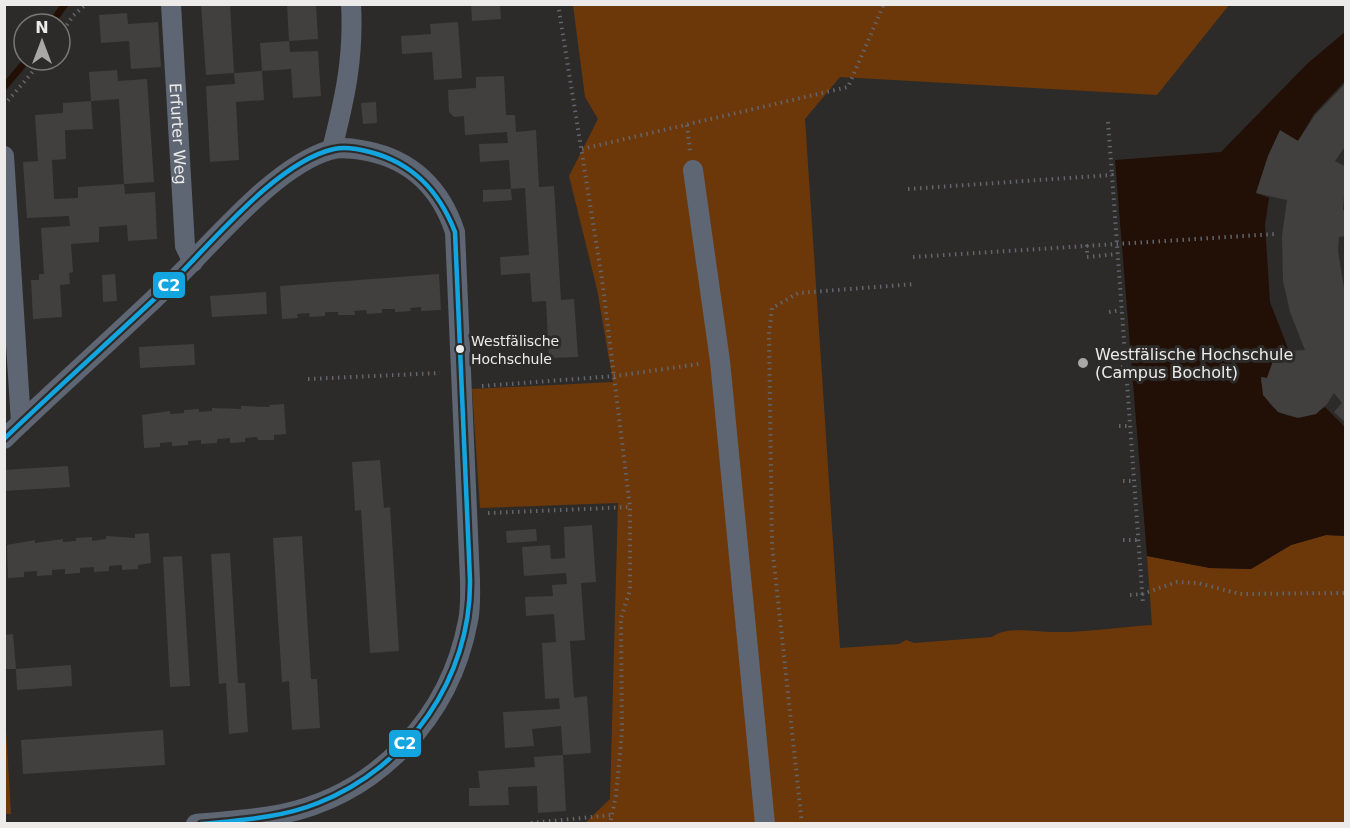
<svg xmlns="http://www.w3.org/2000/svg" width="1350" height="828" font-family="'DejaVu Sans',sans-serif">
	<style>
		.green { fill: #6d3809 }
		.water { fill: #220f05 }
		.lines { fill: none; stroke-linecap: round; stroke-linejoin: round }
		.stream { stroke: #220f05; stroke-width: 7 }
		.building { fill: #41403f }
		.path { stroke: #62656b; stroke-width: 4; stroke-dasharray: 1.5 4.5; stroke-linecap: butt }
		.street { stroke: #5e6673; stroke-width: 20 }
		.bus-1-casing { stroke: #2d2b29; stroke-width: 9 }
		.bus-1 { stroke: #13a5df; stroke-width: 4.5 }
		.bus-dot { fill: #ecebea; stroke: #2d2b29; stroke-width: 2 }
		.poi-dot { fill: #a9a8a7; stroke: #2d2b29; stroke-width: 2 }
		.labels { text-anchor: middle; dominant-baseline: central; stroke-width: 6; stroke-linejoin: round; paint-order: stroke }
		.bus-label { font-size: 14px; fill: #ecebea; stroke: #2d2b29; text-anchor: start }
		.street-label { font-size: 16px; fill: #ecebea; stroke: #2d2b29 }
		.poi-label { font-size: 16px; fill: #ecebea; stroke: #2d2b29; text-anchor: start }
		.line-badge { stroke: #2d2b29; stroke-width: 2 }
		.badge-label { font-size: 16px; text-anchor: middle; font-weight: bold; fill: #fff }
	</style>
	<rect width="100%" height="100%" fill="#2c2b2a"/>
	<path class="green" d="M573,5H1229L1157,95L840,77L805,119L840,648L899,644L906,640L914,643L992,637C1007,626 1034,632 1050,632C1084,633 1119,627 1152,625L1147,556L1210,568L1251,569L1291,545L1326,535L1345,536V823H585L610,799L618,503L480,508L472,389L613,382L597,289L569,176L598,119L585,97Z
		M4,713H5L11,814H5Z"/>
	<path class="water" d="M1345,32V81L1314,114L1298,141L1280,131L1268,156L1256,193L1269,198L1265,225L1270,302L1289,351L1272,364L1267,378L1261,377C1262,414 1297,428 1325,407L1345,427V536L1326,535L1291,545L1251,569L1210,568L1147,556L1115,160L1221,152L1308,63Z"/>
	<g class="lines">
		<path class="stream" d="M51,24L65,4
			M4,87L27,60"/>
	</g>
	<path class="building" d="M201,4H230L234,73L206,75Z
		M287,4H316L318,39L289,41L290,52L318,51L321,96L293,98L291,69L262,71L260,43L289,41Z
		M471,4H500L501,19L472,21Z
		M127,13L128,24L158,22L161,67L131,69L129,41L101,43L99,15Z
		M458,22L462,78L434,80L432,52L402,54L401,36L431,34L430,24Z
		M117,70L118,81L147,79L154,182L124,184L125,194L155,192L157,239L128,241L127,225L99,227V242L71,244L73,272L69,273L70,284L60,285L62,317L33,319L31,280H39V274H44L41,228L70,226L69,216L27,218L23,162L38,161L35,115L63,113V103L91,101L93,129L65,130L66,159L52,160L54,199L78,198V187L124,184L119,99L91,101L89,72Z
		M262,71L264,100L236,102L239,160L210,162L206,86L235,84L234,73Z
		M504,76L506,115H515L516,132L536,130L539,187L554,186L561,300L574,299L578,357L549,358L546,301L532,302L530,273L501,275L500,257L529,255L525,188L511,189L512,200L483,202V190L511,189L509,160L480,162L479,144L508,143L507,132L465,135L464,116L454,117L449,112L448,90L476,88V77Z
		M1346,83V145L1335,161L1346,167L1343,210H1346V236L1339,237L1338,251L1346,301V423L1334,412L1342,403L1334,393L1327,404L1316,414L1298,418L1278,412L1263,395L1261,377L1267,378L1273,361L1289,351L1305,350L1290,312L1283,281L1282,236L1287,200L1256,193L1268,156L1280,130L1298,141L1315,115Z
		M376,102L377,123L363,124L361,103Z
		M115,274L117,301L103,302L102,275Z
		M439,274L441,310L421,311V307L410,308L411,311L395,312V309H382V313L367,314L366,310L354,311L355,315H338V312H325V316L310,317L309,313L297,314L298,318L282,319L280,286Z
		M266,292L267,314L212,317L210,296Z
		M194,344L195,365L140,368L139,347Z
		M284,404L286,434L274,435V440H258L257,437L245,438V442L230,443V438L217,439V443L201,444V440L188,441V445L172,446V442L160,443V447L144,448L142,415L170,411V414L184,413V410L199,409V412L212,411V408L241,409V406L270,407L269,405Z
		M380,460L384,508L390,507L399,651L370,653L361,510L355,511L352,462Z
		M68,466L70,487L4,491V470Z
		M592,525L596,582L581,583L585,640L570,641L574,698L587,696L591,753L563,755L566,811L538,813L537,786L508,787L509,805L469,806V788H480L478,771L535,767L534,757L563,755L561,726L532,729L534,746L505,748L503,712L560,709L559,698L545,699L542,643L556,642L554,614L526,616L525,597L553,596L552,585L567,584L566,573L524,576L522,547L550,545L551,559L565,558L564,527Z
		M536,529L537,541L507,543L506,531Z
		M149,533L151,563L138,565V569L122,570V565L109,566V571L94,572V567L80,568V573L65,574V569L52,570V575L37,576V571L24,572V577L8,578L7,545L35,540V543L63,539V542L76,541V538L92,537V541L106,539V536L135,538V534Z
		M302,536L311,679H317L320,728L292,730L289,681L282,682L273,538Z
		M230,553L238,683H245L248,732L229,734L226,683L219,684L211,554Z
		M182,556L190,686L170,687L163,557Z
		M13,634L16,669H4V635Z
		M71,665L72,686L17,690L16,669Z
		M163,730L165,765L23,774L21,740Z"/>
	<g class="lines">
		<path class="path" d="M558,4L602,279L630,507V590L621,618L622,732L616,796L610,824
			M60,35L73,16L86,4
			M4,105L43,60
			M1108,122L1112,175
			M687,125L690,151
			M582,149L848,87L884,4
			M908,189L1112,175L1143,604
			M1087,245V257L1117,254
			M913,257L1275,234
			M1109,312L1121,310
			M1115,368L1126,367
			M308,379L440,373
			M482,386L615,376L699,364
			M1119,426H1129
			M1123,481H1134
			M488,513L630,507
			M1123,540H1138
			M1130,595L1142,594L1177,582L1198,583L1240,594L1346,593
			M531,823L612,815
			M802,824L772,545L769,334L772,308L798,293L915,284"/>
		<g class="street">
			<path id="s1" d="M171,4L185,246L193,262"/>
			<path d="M332,149C345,98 354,57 351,4"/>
			<path d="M4,156L21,423"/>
			<path d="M693,170L720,361L765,824"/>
			<path d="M4,439C60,385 118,334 174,280C216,240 275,166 330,150C341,146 356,149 367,151C412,160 441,189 455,232L470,580C470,593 471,608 468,621C450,717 378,794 282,814C254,820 224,821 196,824"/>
		</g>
		<defs>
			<path id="bus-1" d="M4,439C57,388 111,340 164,290C208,248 275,162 334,149C346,146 359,149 370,152C413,163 439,191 455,232L470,580C471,678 409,767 318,803C281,818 240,820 201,824"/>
		</defs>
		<use href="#bus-1" class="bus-1-casing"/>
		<use href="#bus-1" class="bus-1"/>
	</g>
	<circle class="bus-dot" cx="460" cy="349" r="5"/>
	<circle class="poi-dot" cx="1083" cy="363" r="6"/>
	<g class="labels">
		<g class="bus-label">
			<text x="471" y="341">Westfälische<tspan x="471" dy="18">Hochschule</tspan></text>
		</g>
		<g class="street-label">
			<text stroke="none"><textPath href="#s1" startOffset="130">Erfurter Weg</textPath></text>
		</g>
		<g class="poi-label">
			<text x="1095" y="354">Westfälische Hochschule<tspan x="1095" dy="18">(Campus Bocholt)</tspan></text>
		</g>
	</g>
	<g class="line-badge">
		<rect x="152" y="271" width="34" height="28" rx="6" fill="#13a5df"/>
		<rect x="388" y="729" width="34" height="29" rx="6" fill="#13a5df"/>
	</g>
	<g class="badge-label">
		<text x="169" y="291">C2</text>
		<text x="405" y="749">C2</text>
	</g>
	<rect width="1350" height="828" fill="none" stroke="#ecebea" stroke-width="12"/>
	<g transform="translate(42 42)"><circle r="28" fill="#2d2b29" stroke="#797876" stroke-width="1.5"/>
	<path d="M0-4.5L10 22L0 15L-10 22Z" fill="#a9a8a7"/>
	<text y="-9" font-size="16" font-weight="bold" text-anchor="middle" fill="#ecebea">N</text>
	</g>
</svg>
